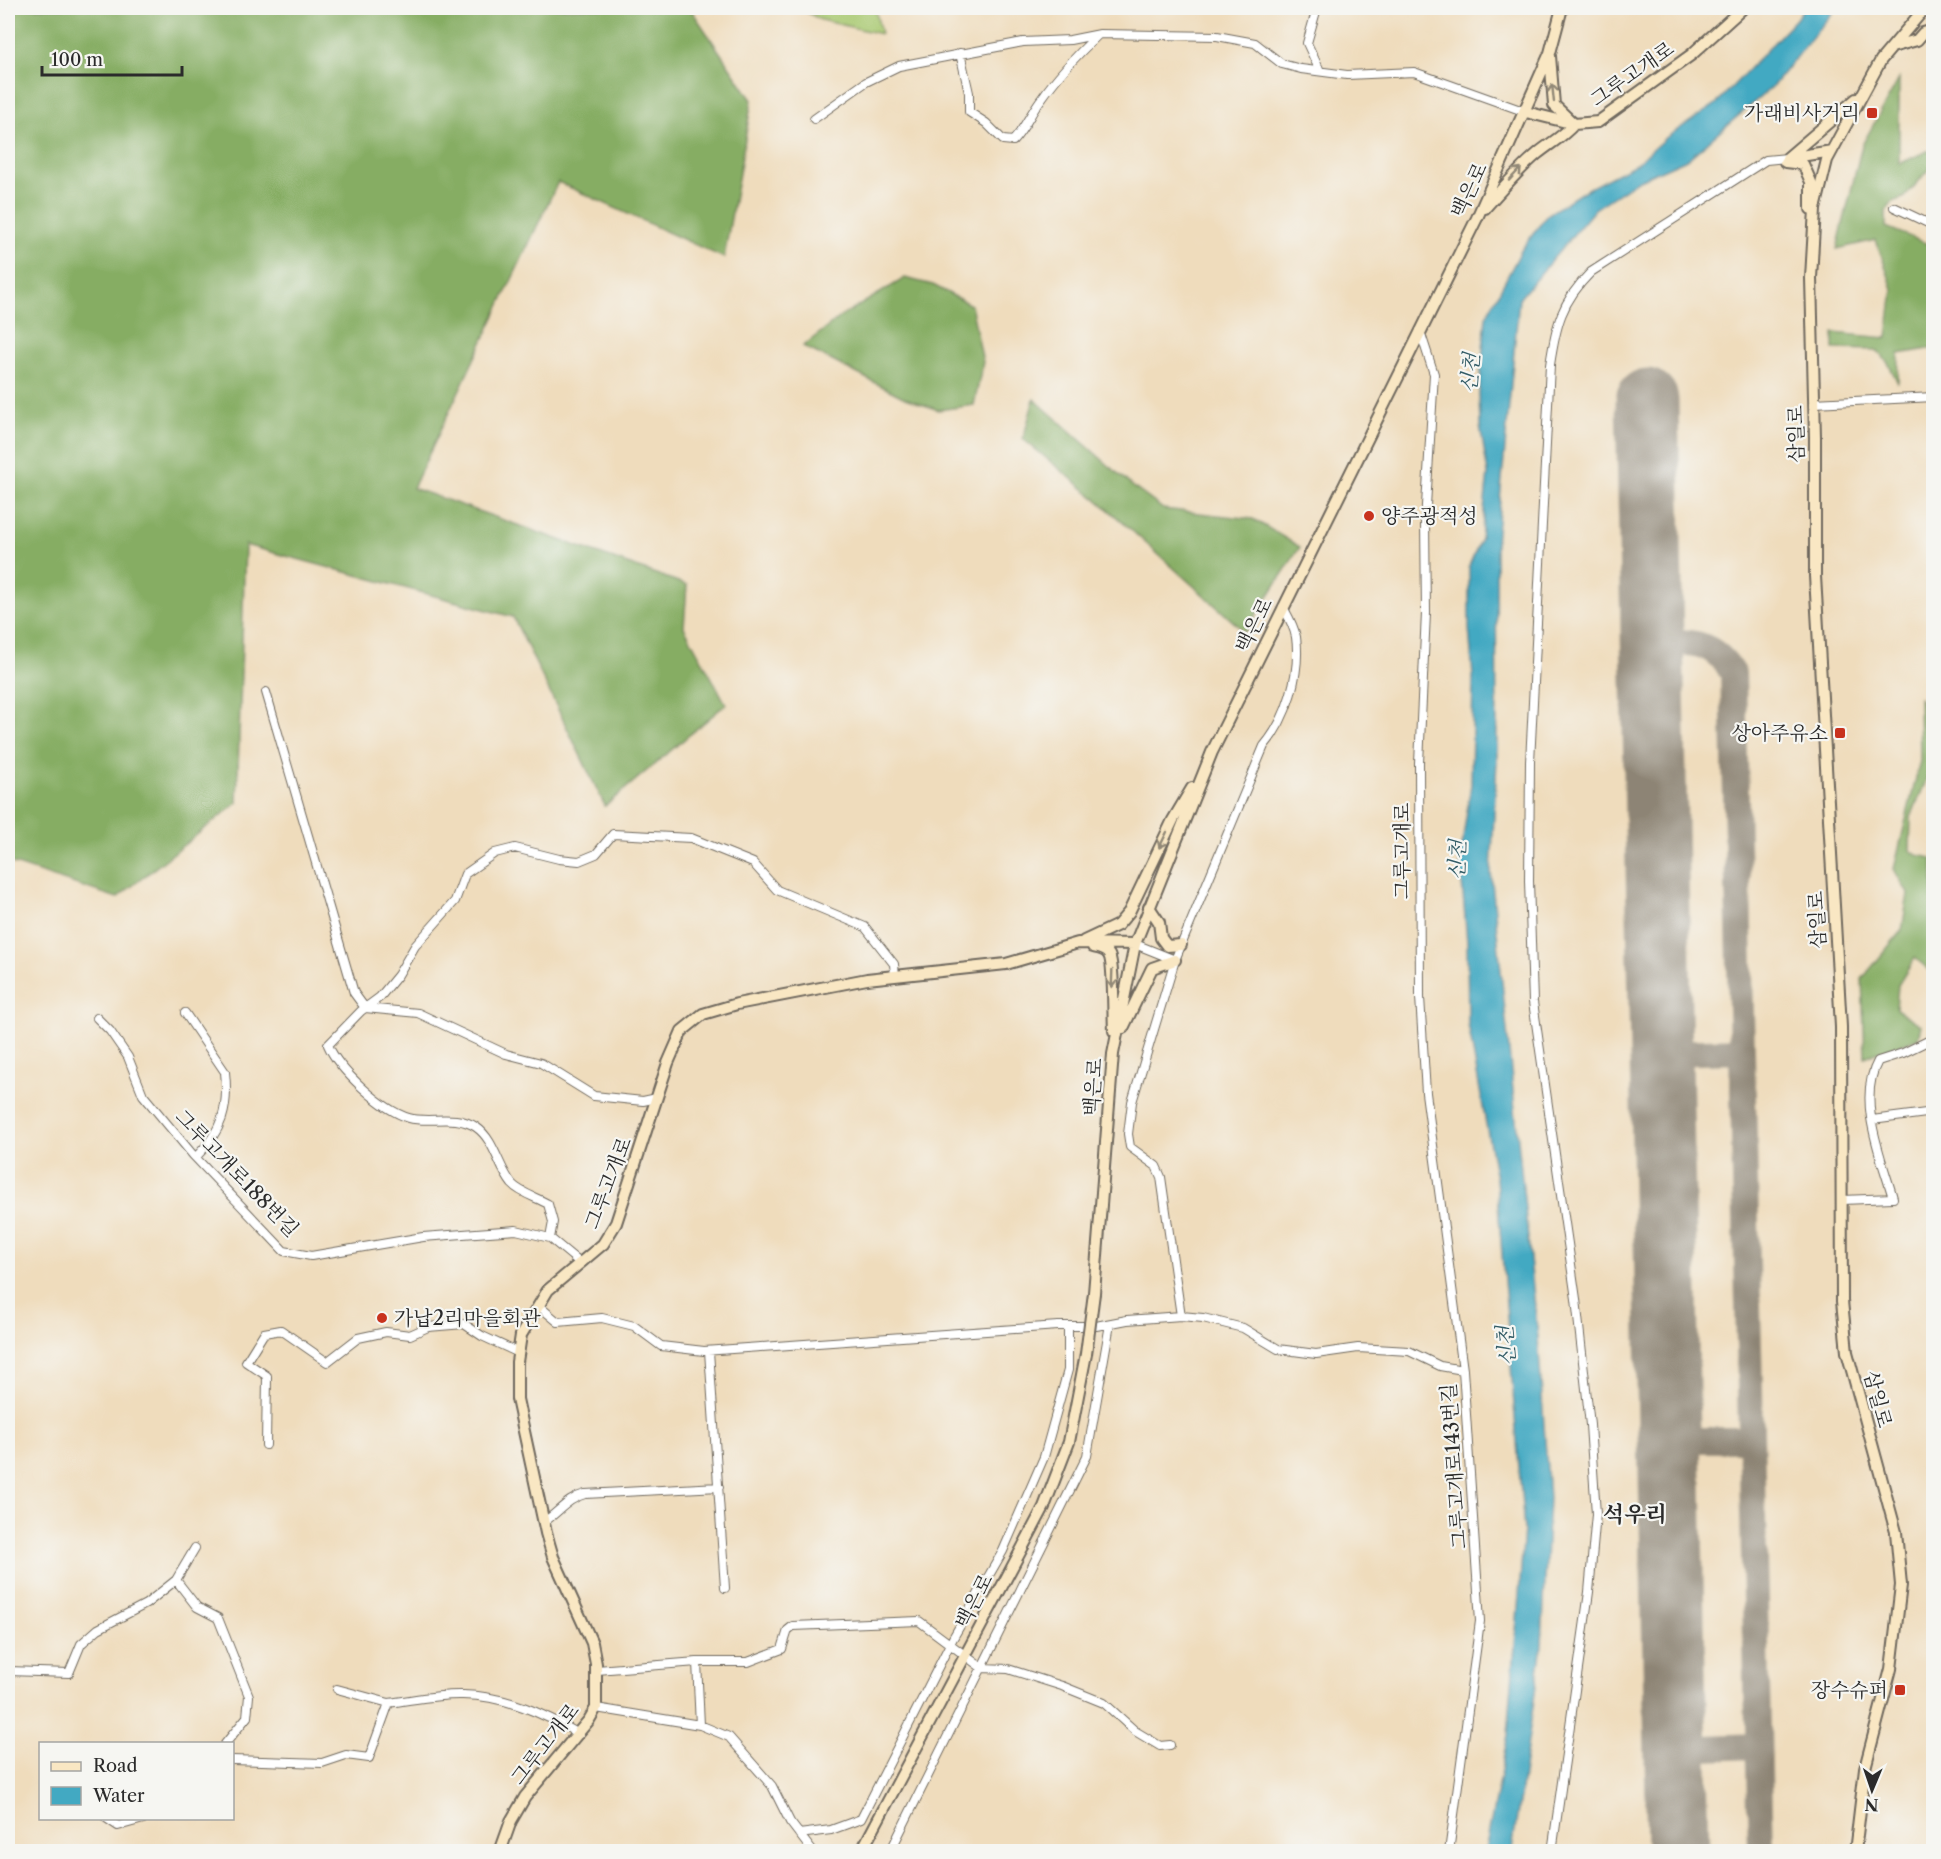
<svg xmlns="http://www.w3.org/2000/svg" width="1941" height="1859" font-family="'Libre Caslon Text','Noto Serif KR',serif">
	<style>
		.green { fill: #a9c971; stroke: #6a7a4e; stroke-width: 1.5 }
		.forest { fill: #86ad63; stroke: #586c47; stroke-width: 1.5 }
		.water { fill: #42a9c2; stroke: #366a76; stroke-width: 1.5 }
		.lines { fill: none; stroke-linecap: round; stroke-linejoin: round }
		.taxiway { stroke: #8d8474; stroke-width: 26 }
		.runway { stroke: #8d8474; stroke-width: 63 }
		.street-casing { stroke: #70695e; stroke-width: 10 }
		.secondary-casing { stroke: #70695e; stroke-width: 14 }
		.street { stroke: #fff; stroke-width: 8 }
		.secondary { stroke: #f9e7c3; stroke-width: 10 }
		.secondary-bridge-casing { stroke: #70695e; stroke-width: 14; stroke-linecap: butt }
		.secondary-bridge { stroke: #f9e7c3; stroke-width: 10 }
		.oneway { stroke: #928977 }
		.poi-dot { fill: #c8321e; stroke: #f6f6f2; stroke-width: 2 }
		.labels { text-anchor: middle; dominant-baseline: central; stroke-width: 4.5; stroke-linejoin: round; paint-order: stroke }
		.street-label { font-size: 20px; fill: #2b2b2b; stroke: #f6f6f2 }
		.poi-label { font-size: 20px; fill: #2b2b2b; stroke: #f6f6f2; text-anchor: end }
		.water-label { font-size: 21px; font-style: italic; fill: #345d67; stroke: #f6f6f2 }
		.quarter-label { font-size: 22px; font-weight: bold; fill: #2b2b2b; stroke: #f6f6f2 }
	</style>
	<rect width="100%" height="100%" fill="#f6f6f2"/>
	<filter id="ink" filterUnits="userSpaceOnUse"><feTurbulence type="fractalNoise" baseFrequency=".0167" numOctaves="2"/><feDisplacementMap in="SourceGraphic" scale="12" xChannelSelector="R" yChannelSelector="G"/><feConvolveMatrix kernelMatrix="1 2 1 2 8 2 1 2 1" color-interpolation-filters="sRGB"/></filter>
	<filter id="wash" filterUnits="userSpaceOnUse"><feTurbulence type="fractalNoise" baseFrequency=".008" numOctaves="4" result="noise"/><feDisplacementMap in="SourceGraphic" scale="24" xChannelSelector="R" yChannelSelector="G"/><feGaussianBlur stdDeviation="1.35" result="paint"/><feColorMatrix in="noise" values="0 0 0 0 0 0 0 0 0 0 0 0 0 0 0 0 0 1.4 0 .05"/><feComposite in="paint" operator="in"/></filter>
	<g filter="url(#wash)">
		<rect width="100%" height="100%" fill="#efdcbc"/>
		<path class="green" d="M799,8H875L881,34L821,20Z"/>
		<path class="forest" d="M8,8H690L752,100L724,258L558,182L413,488L687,585L684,627L726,704L605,806L513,617L245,545L237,803L117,898L8,862Z
			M1899,79V164L1927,151L1933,152V165L1905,197L1893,202L1886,211V227L1933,246L1934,348L1899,354L1898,383L1888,363L1876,350L1834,349V333L1887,338L1893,289L1876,240L1837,249L1862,145Z
			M905,278L933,285L971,305L983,362L974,405L938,410L905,398L803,346L843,315Z
			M1034,399L1132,486L1163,509L1253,519L1300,547L1245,632L1101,503L1023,439Z
			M1919,698L1931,713L1932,742L1930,771L1911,817L1910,850L1917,855L1933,858V973L1915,958L1898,985L1896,1009L1921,1025L1918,1038L1865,1057L1862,979L1902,930L1908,894L1894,869L1920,761Z"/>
		<path class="water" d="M1804,8H1836L1772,87L1689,158L1637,181L1595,209L1519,299L1496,543L1497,760L1491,872L1538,1337L1549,1498L1542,1645L1512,1851H1485L1508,1735L1524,1530L1496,1179L1468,1024L1467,942L1460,858L1471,784L1473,677L1469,628V566L1481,538L1488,473L1480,426L1479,393L1486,317L1522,249L1547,215L1584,191L1636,164L1664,139L1716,104L1796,19Z"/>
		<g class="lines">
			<path class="taxiway" d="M1652,642C1688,642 1711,638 1733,673L1761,1852
				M1661,1053L1742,1051
				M1669,1440H1751
				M1676,1749L1758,1746"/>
			<path class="runway" d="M1647,400L1678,1852"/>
		</g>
	</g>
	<g filter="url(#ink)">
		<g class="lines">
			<defs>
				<path id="street" d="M1317,8L1307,43L1320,71
					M1923,9L1934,17
					M960,53L969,93V112L986,123L1003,140L1013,141C1025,128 1031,112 1042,98C1058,75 1078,54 1098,35
					M814,119L866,82L899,66L1023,42L1070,40L1100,34L1217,36L1255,43L1282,64L1301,69L1347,75L1414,72L1526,112
					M1894,207L1934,226
					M1420,331L1434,374L1425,522L1426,613L1419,763L1420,997L1426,1093L1463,1370L1480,1621L1449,1852
					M1814,403L1934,397
					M266,692L354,993L365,1008L418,1013L506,1054L541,1063L594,1096L643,1101L657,1098
					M1135,944L1175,960
					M185,1013L225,1072C229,1109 222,1131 196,1157
					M97,1018L110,1031L128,1057L143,1095L193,1155L284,1251L311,1256L423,1237L516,1230L550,1238L579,1262
					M1872,1120L1934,1112
					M1842,1200L1893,1198C1882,1159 1856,1100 1878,1061L1903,1053L1934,1038
					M550,1238L553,1222L548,1204C538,1198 520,1193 512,1184C498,1167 495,1140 476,1127C454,1113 430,1124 409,1118C382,1110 339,1070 328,1045L361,1011L380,997L398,975L415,946L455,901L465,874L495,853L515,848L559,859L579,861L596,854L613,834L691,838L753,863L777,890L865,927L894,964L895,976
					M539,1306L558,1322L602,1318L634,1326L661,1346L704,1351L1058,1326H1096L1127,1320L1181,1316L1203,1318L1243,1328L1278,1349L1316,1354L1358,1348L1409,1351L1440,1366L1463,1370
					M1181,1316L1161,1177L1156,1166L1130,1147L1128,1134L1132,1102L1175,960L1264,746C1287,719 1301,673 1296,637C1294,626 1288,616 1283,607
					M709,1351L725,1588
					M266,1445L267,1376L246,1362L264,1333L281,1330L327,1362L358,1338L386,1332L410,1335L428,1327L464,1324L482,1336L519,1353
					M544,1522C558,1513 568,1498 585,1494L719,1487
					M176,1580L197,1607L218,1618L249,1696L247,1717L225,1744
					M697,1662L700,1725
					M597,1670L697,1662H748L782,1649L788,1630L793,1626L919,1621L982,1668L1008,1669L1062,1686L1104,1703L1135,1731L1160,1746L1170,1745
					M8,1671L69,1673L81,1644L98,1629L146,1604L176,1580L195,1548
					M337,1689L389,1703
					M596,1708L700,1725L729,1737L772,1786L790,1822L813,1852
					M232,1760L322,1763L346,1755L369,1758L389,1703C413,1700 439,1694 463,1695C505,1696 543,1713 579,1734
					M106,1818L118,1826L147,1818
					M799,1834L831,1830L861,1819L953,1638L1003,1551L1044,1457L1068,1370V1326
					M890,1852L1087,1456L1110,1324
					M1552,1852L1589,1592L1596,1514L1590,1425L1576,1299L1533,1002L1529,881L1530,762L1550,365C1556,325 1561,302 1591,272L1766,160L1787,158"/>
				<path id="secondary" d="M1892,47L1917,40L1923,33L1934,30
					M1526,112L1574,124L1598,122L1691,55L1743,8
					M1787,158L1856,99
					M1788,158L1832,151
					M1785,162L1803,164L1811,182V209
					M1485,208C1502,189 1518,170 1537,154C1550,143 1563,137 1574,124L1554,105L1550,56
					M1149,907L1159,922L1161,938L1167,946L1181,945
					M1084,941L1118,925L1129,912L1173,820L1192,788
					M1093,947C1098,948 1106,949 1109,955C1114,963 1113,1017 1114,1031
					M1123,1028L1152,968L1175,960
					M1094,1293L1113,1054L1135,944L1212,752L1477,218L1550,53L1562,8
					M500,1852L511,1821L525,1797L589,1720L596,1708V1664L592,1643L553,1557L546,1533L517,1399V1362L521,1335L548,1290L603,1244L616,1223L668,1063L682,1031L703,1014L737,1004L867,979L1006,964L1078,943L1135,944
					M861,1852L1044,1507L1069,1442L1086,1354
					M1855,1852L1865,1768L1891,1669L1901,1585L1896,1532L1847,1352L1842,1301L1841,1027L1815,576V437L1811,278L1815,209L1827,160L1881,60L1925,8"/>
			</defs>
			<use href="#street" class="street-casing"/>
			<use href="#secondary" class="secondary-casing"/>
			<use href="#street" class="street"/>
			<use href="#secondary" class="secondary"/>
			<defs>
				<path id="secondary-bridge" d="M1086,1354L1094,1293"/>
			</defs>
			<use href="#secondary-bridge" class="secondary-bridge-casing"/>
			<use href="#secondary-bridge" class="secondary-bridge"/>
		</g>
		<defs><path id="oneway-shaft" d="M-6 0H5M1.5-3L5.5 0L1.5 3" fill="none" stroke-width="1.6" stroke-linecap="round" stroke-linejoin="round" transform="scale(1.5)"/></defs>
		<g class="oneway">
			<use href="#oneway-shaft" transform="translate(1553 93) rotate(-96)"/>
			<use href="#oneway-shaft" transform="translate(1515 174) rotate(-47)"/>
			<use href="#oneway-shaft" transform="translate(1163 840) rotate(116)"/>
			<use href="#oneway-shaft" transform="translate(1112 979) rotate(92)"/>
		</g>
	</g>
	<g class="poi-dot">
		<rect x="1866" y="107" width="12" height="12" rx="3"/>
		<circle cx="1369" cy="516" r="6"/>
		<rect x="1834" y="727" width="12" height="12" rx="3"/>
		<circle cx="382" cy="1318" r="6"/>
		<rect x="1894" y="1684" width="12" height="12" rx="3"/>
	</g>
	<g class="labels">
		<g class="street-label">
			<text transform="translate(1632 74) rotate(-35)">그루고개로</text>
			<text transform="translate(1469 190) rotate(-65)">백은로</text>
			<text transform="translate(1796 434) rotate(-91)">삼일로</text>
			<text transform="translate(1254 625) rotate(-64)">백은로</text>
			<text transform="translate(1402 851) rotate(-90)">그루고개로</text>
			<text transform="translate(1817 920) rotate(-93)">삼일로</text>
			<text transform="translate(1093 1087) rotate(-86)">백은로</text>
			<text transform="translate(237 1173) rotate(46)">그루고개로188번길</text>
			<text transform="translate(608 1183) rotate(-69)">그루고개로</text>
			<text transform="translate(1878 1399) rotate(75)">삼일로</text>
			<text transform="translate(1454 1466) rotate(-94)">그루고개로143번길</text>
			<text transform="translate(974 1601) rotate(-63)">백은로</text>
			<text transform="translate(545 1744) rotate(-52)">그루고개로</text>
		</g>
		<g class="poi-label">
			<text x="1860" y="113">가래비사거리</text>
			<text x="1381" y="516" text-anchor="start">양주광적성</text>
			<text x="1828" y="733">상아주유소</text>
			<text x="394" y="1318" text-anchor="start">가납2리마을회관</text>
			<text x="1888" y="1690">장수슈퍼</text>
		</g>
		<g class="water-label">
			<text transform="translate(1470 373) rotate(-85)">신천</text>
			<text transform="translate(1457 860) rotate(-88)">신천</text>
			<text transform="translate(1506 1346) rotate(-95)">신천</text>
		</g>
		<g class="quarter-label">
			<text x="1635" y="1514">석우리</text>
		</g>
	</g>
	<rect width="1941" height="1859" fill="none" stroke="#f6f6f2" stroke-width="30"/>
	<rect x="39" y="1742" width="195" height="78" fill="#f6f6f2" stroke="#a5a5a2" stroke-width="1.5"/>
	<rect x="51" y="1762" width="30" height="9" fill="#f9e7c3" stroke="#a5a5a2" stroke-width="1.5"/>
	<text x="93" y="1772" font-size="18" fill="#2b2b2b">Road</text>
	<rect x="51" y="1787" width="30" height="18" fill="#42a9c2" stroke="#a5a5a2" stroke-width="1.5"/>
	<text x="93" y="1802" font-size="18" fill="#2b2b2b">Water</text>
	<g transform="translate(1872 1790) rotate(182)" stroke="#f6f6f2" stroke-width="4.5" paint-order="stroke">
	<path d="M0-4.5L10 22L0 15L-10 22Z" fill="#2b2b2b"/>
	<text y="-9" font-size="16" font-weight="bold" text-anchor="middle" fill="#2b2b2b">N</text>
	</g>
	<path d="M42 66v9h140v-9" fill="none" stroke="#2b2b2b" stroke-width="3"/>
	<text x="51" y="66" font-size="18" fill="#2b2b2b" stroke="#f6f6f2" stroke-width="4.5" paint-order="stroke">100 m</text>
</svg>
